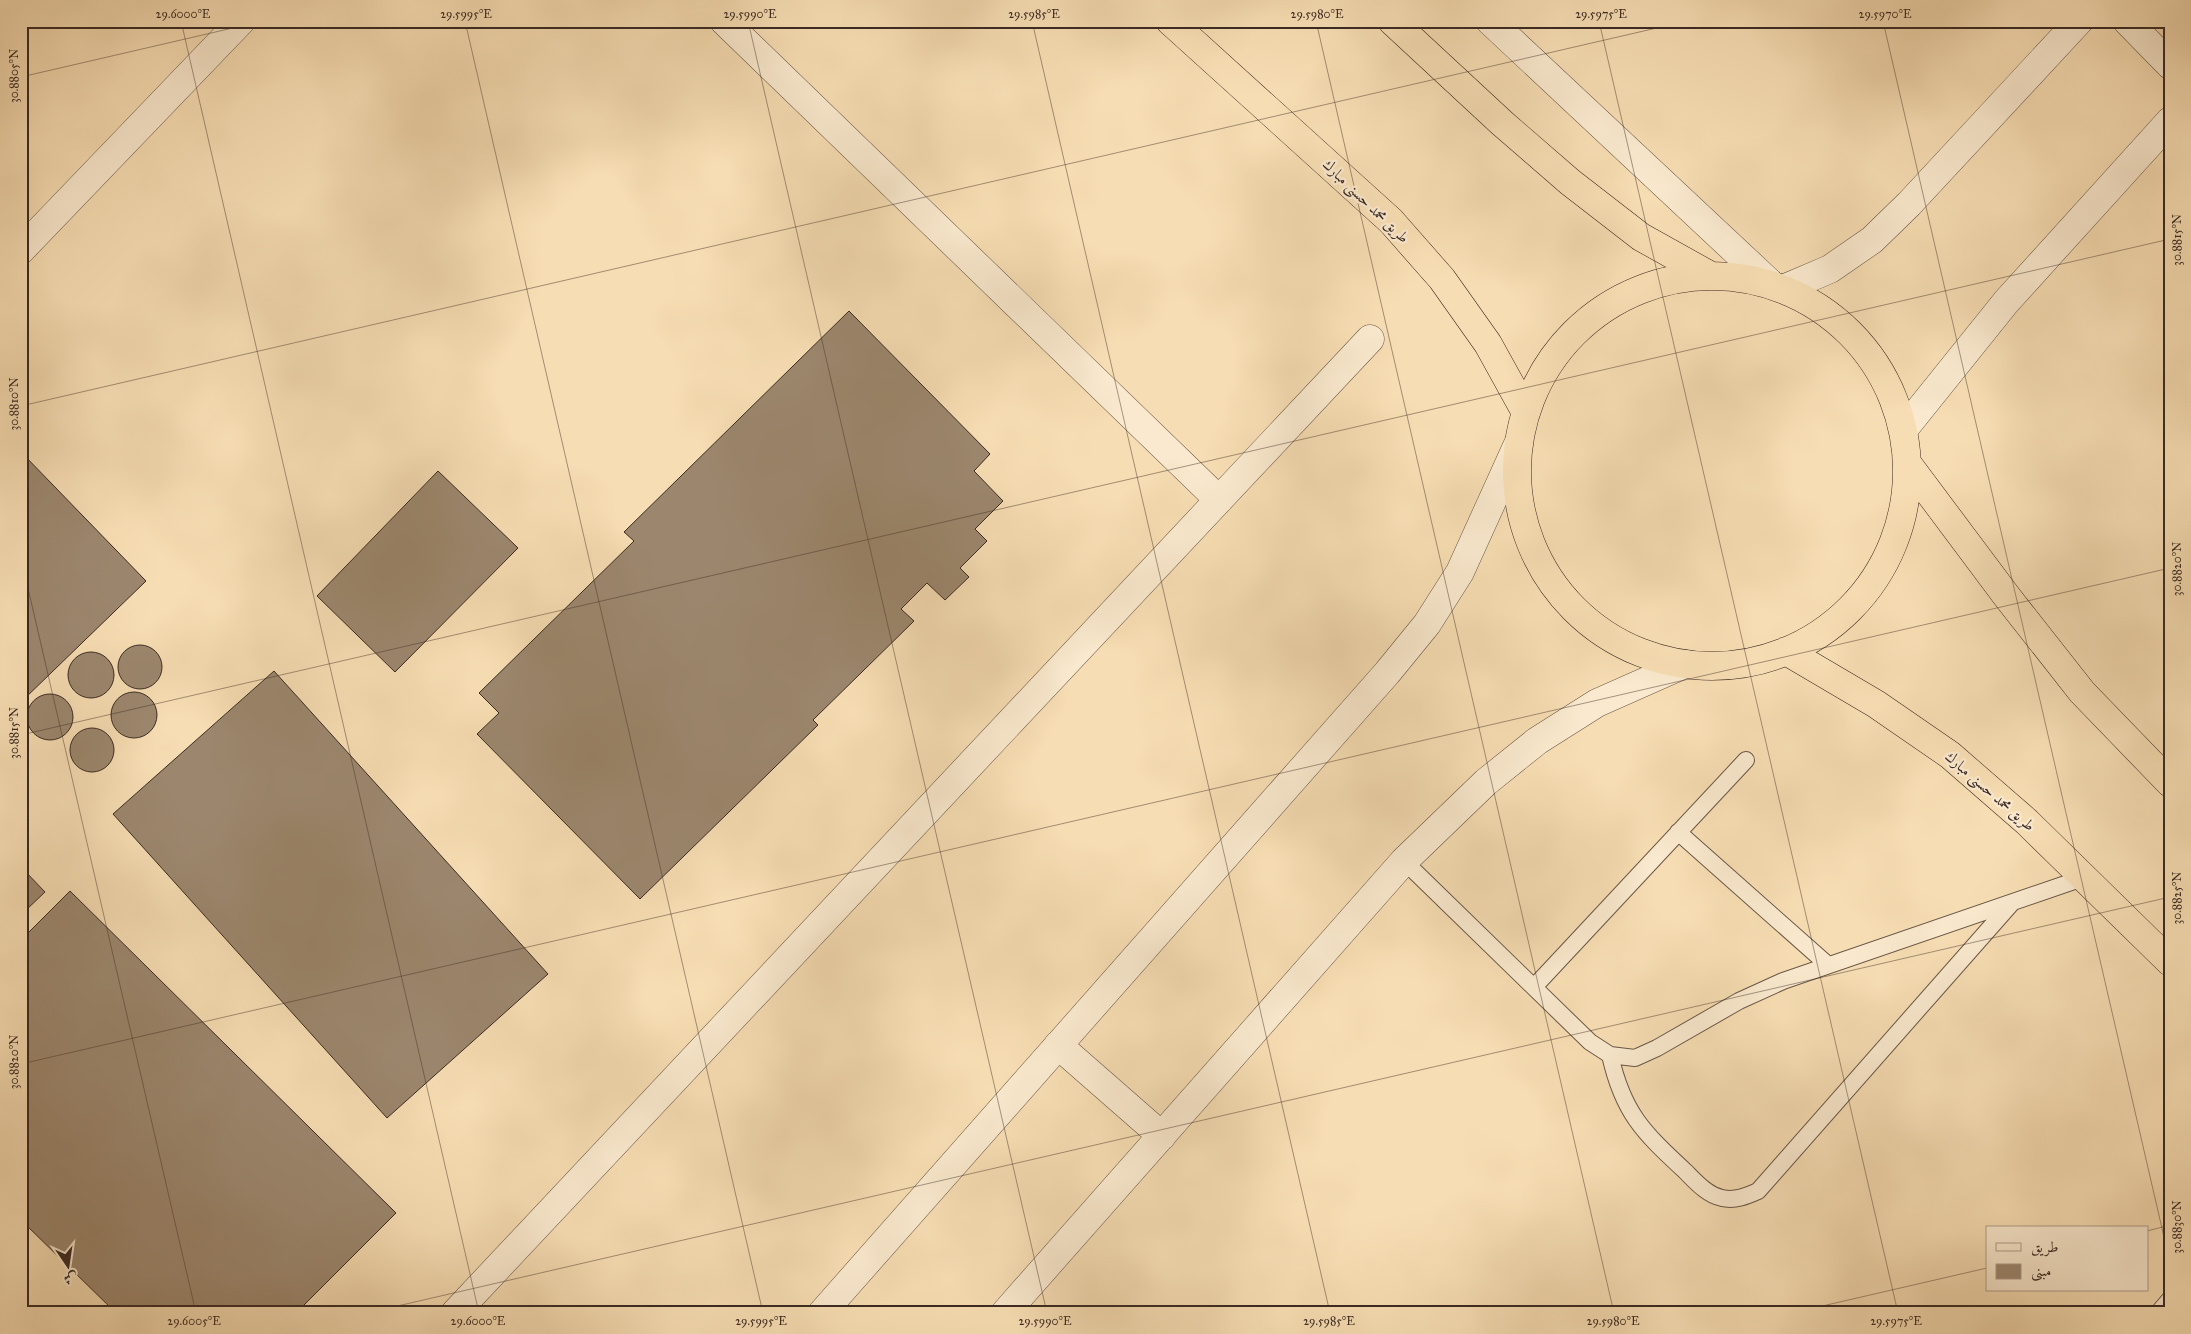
<svg xmlns="http://www.w3.org/2000/svg" width="2191" height="1334" font-family="'IM FELL Great Primer',Amiri,serif">
	<style>
		.building { fill: #9c876e; stroke: #3a2a23 }
		.lines { fill: none; stroke-linecap: round; stroke-linejoin: round }
		.service-casing { stroke: #695747; stroke-width: 18 }
		.minor-casing { stroke: #695747; stroke-width: 29 }
		.tertiary-casing { stroke: #695747; stroke-width: 29 }
		.trunk-casing { stroke: #3a2a23; stroke-width: 29 }
		.service { stroke: #fae9ce; stroke-width: 16 }
		.minor { stroke: #fae9ce; stroke-width: 28 }
		.tertiary { stroke: #fae9ce; stroke-width: 28 }
		.trunk { stroke: #f7ddb3; stroke-width: 28 }
		.ticks { fill: none; stroke: #3a2a23; stroke-width: 1; stroke-opacity: 0.45 }
		.labels { text-anchor: middle; dominant-baseline: central; stroke-width: 4.5; stroke-linejoin: round; paint-order: stroke }
		.street-label { font-size: 15px; fill: #3a2a23; stroke: #fae9ce }
		.neatline { fill: none; stroke: #3a2a23; stroke-width: 2 }
		.ticks-label { font-size: 12px; text-anchor: middle; fill: #3a2a23 }
	</style>
	<rect width="100%" height="100%" fill="#f7ddb3"/>
	<filter id="stains"><feTurbulence type="fractalNoise" baseFrequency=".004" numOctaves="4"/><feColorMatrix values="0 0 0 0 .2 0 0 0 0 .09 0 0 0 0 .02 0 0 0 .5 -.17"/></filter>
	<radialGradient id="worn" r=".72"><stop offset=".6" stop-color="#630" stop-opacity="0"/><stop offset="1" stop-color="#630" stop-opacity=".3"/></radialGradient>
	<path class="building" d="M849,311L990,454L974,471L1003,501L975,529L987,541L960,568L969,577L945,600L927,583L901,609L914,621L813,720L818,725L640,899L477,734L499,713L479,693L634,541L624,532Z
		M21,452L146,581L21,702Z
		M438,471L518,548L395,672L317,596Z
		M118 667a22 22 0 1 1 44 0a22 22 0 1 1-44 0Z
		M68 675a23 23 0 1 1 46 0a23 23 0 1 1-46 0Z
		M274,671L548,974L387,1118L113,814Z
		M111 715a23 23 0 1 1 46 0a23 23 0 1 1-46 0Z
		M27 717a23 23 0 1 1 46 0a23 23 0 1 1-46 0Z
		M70 750a22 22 0 1 1 44 0a22 22 0 1 1-44 0Z
		M21,861L26,866L23,869L45,892L24,912L21,910Z
		M70,891L396,1213L296,1313H116L21,1220V940Z"/>
	<g class="lines">
		<defs>
			<path id="service" d="M1678,832L1828,965
				M1404,861L1590,1042L1610,1055L1635,1058L1657,1048L1739,1001L1783,981L2083,878
				M1534,987L1746,760
				M1610,1055C1623,1113 1643,1132 1685,1171C1695,1181 1707,1195 1722,1198C1735,1201 1747,1196 1758,1191L2011,904
				M2158,1313L2170,1299"/>
			<path id="minor" d="M724,21L1219,500
				M1490,21L1772,285
				M21,250L241,21
				M1058,1045L1162,1136
				M455,1313L1370,339
				M822,1313L1387,673L1427,624L1460,572L1518,444
				M1005,1313L1404,861L1486,782L1537,741L1597,703L1685,664"/>
			<path id="tertiary" d="M2127,21L2170,65
				M1783,289L1830,269L1872,240L1909,204L2079,21
				M1904,429L2006,302L2170,121"/>
			<path id="trunk" d="M1170,21L1391,221L1442,279L1488,344L1525,411
				M1392,21L1502,123L1570,182L1641,237L1711,276
				M1517 471a195 195 0 1 1 390 0a195 195 0 1 1-390 0Z
				M1907,463L2008,598L2082,692L2170,783
				M1786,651L1876,704L1950,755L2027,822L2170,962"/>
		</defs>
		<use href="#service" class="service-casing"/>
		<use href="#minor" class="minor-casing"/>
		<use href="#tertiary" class="tertiary-casing"/>
		<use href="#trunk" class="trunk-casing"/>
		<use href="#service" class="service"/>
		<use href="#minor" class="minor"/>
		<use href="#tertiary" class="tertiary"/>
		<use href="#trunk" class="trunk"/>
	</g>
	<path class="ticks" d="M181,21L479,1313M465,21L763,1313M748,21L1047,1313M1032,21L1330,1313M1316,21L1614,1313M1599,21L1898,1313M1883,21L2170,1263M2167,21L2170,34M21,77L263,21M21,406L1687,21M21,558L196,1313M21,735L2170,239M21,1064L2170,568M2147,1231L2170,1225M367,1313L2170,897M1792,1313L1987,1268"/>
	<g class="labels">
		<g class="street-label">
			<text transform="translate(1366 201) rotate(44)">طريق محمد حسنى مبارك</text>
			<text transform="translate(1990 791) rotate(41)">طريق محمد حسنى مبارك</text>
		</g>
	</g>
	<rect width="2191" height="1334" fill="none" stroke="#f7ddb3" stroke-width="55"/>
	<rect x="1986" y="1226" width="162" height="65" fill="#fae9ce" stroke="#ad9d8a"/>
	<rect x="1996" y="1243" width="25" height="8" fill="#fae9ce" stroke="#ad9d8a"/>
	<text x="2031" y="1252" font-size="15" fill="#3a2a23">طريق</text>
	<rect x="1996" y="1264" width="25" height="15" fill="#9c876e" stroke="#ad9d8a"/>
	<text x="2031" y="1276" font-size="15" fill="#3a2a23">مبنى</text>
	<g transform="translate(68 1266) rotate(167)" stroke="#fae9ce" stroke-width="4" paint-order="stroke">
	<path d="M0-4L9 19L0 12L-9 19Z" fill="#3a2a23"/>
	<text y="-8" font-size="14" font-weight="bold" text-anchor="middle" fill="#3a2a23">ش</text>
	</g>
	<rect x="28" y="28" width="2136" height="1278" class="neatline"/>
	<g class="ticks-label">
		<text x="183" y="18">29.6000°E</text>
		<text x="466" y="18">29.5995°E</text>
		<text x="750" y="18">29.5990°E</text>
		<text x="1034" y="18">29.5985°E</text>
		<text x="1317" y="18">29.5980°E</text>
		<text x="1601" y="18">29.5975°E</text>
		<text x="1885" y="18">29.5970°E</text>
		<text transform="translate(14 76) rotate(-90)" y="4">30.8805°N</text>
		<text transform="translate(2177 240) rotate(-90)" y="4">30.8815°N</text>
		<text transform="translate(14 404) rotate(-90)" y="4">30.8810°N</text>
		<text transform="translate(2177 569) rotate(-90)" y="4">30.8820°N</text>
		<text transform="translate(14 733) rotate(-90)" y="4">30.8815°N</text>
		<text transform="translate(2177 898) rotate(-90)" y="4">30.8825°N</text>
		<text transform="translate(14 1062) rotate(-90)" y="4">30.8820°N</text>
		<text transform="translate(2177 1227) rotate(-90)" y="4">30.8830°N</text>
		<text x="194" y="1325">29.6005°E</text>
		<text x="478" y="1325">29.6000°E</text>
		<text x="761" y="1325">29.5995°E</text>
		<text x="1045" y="1325">29.5990°E</text>
		<text x="1329" y="1325">29.5985°E</text>
		<text x="1613" y="1325">29.5980°E</text>
		<text x="1896" y="1325">29.5975°E</text>
	</g>
	<rect width="100%" height="100%" filter="url(#stains)"/>
	<rect width="100%" height="100%" fill="url(#worn)"/>
</svg>
